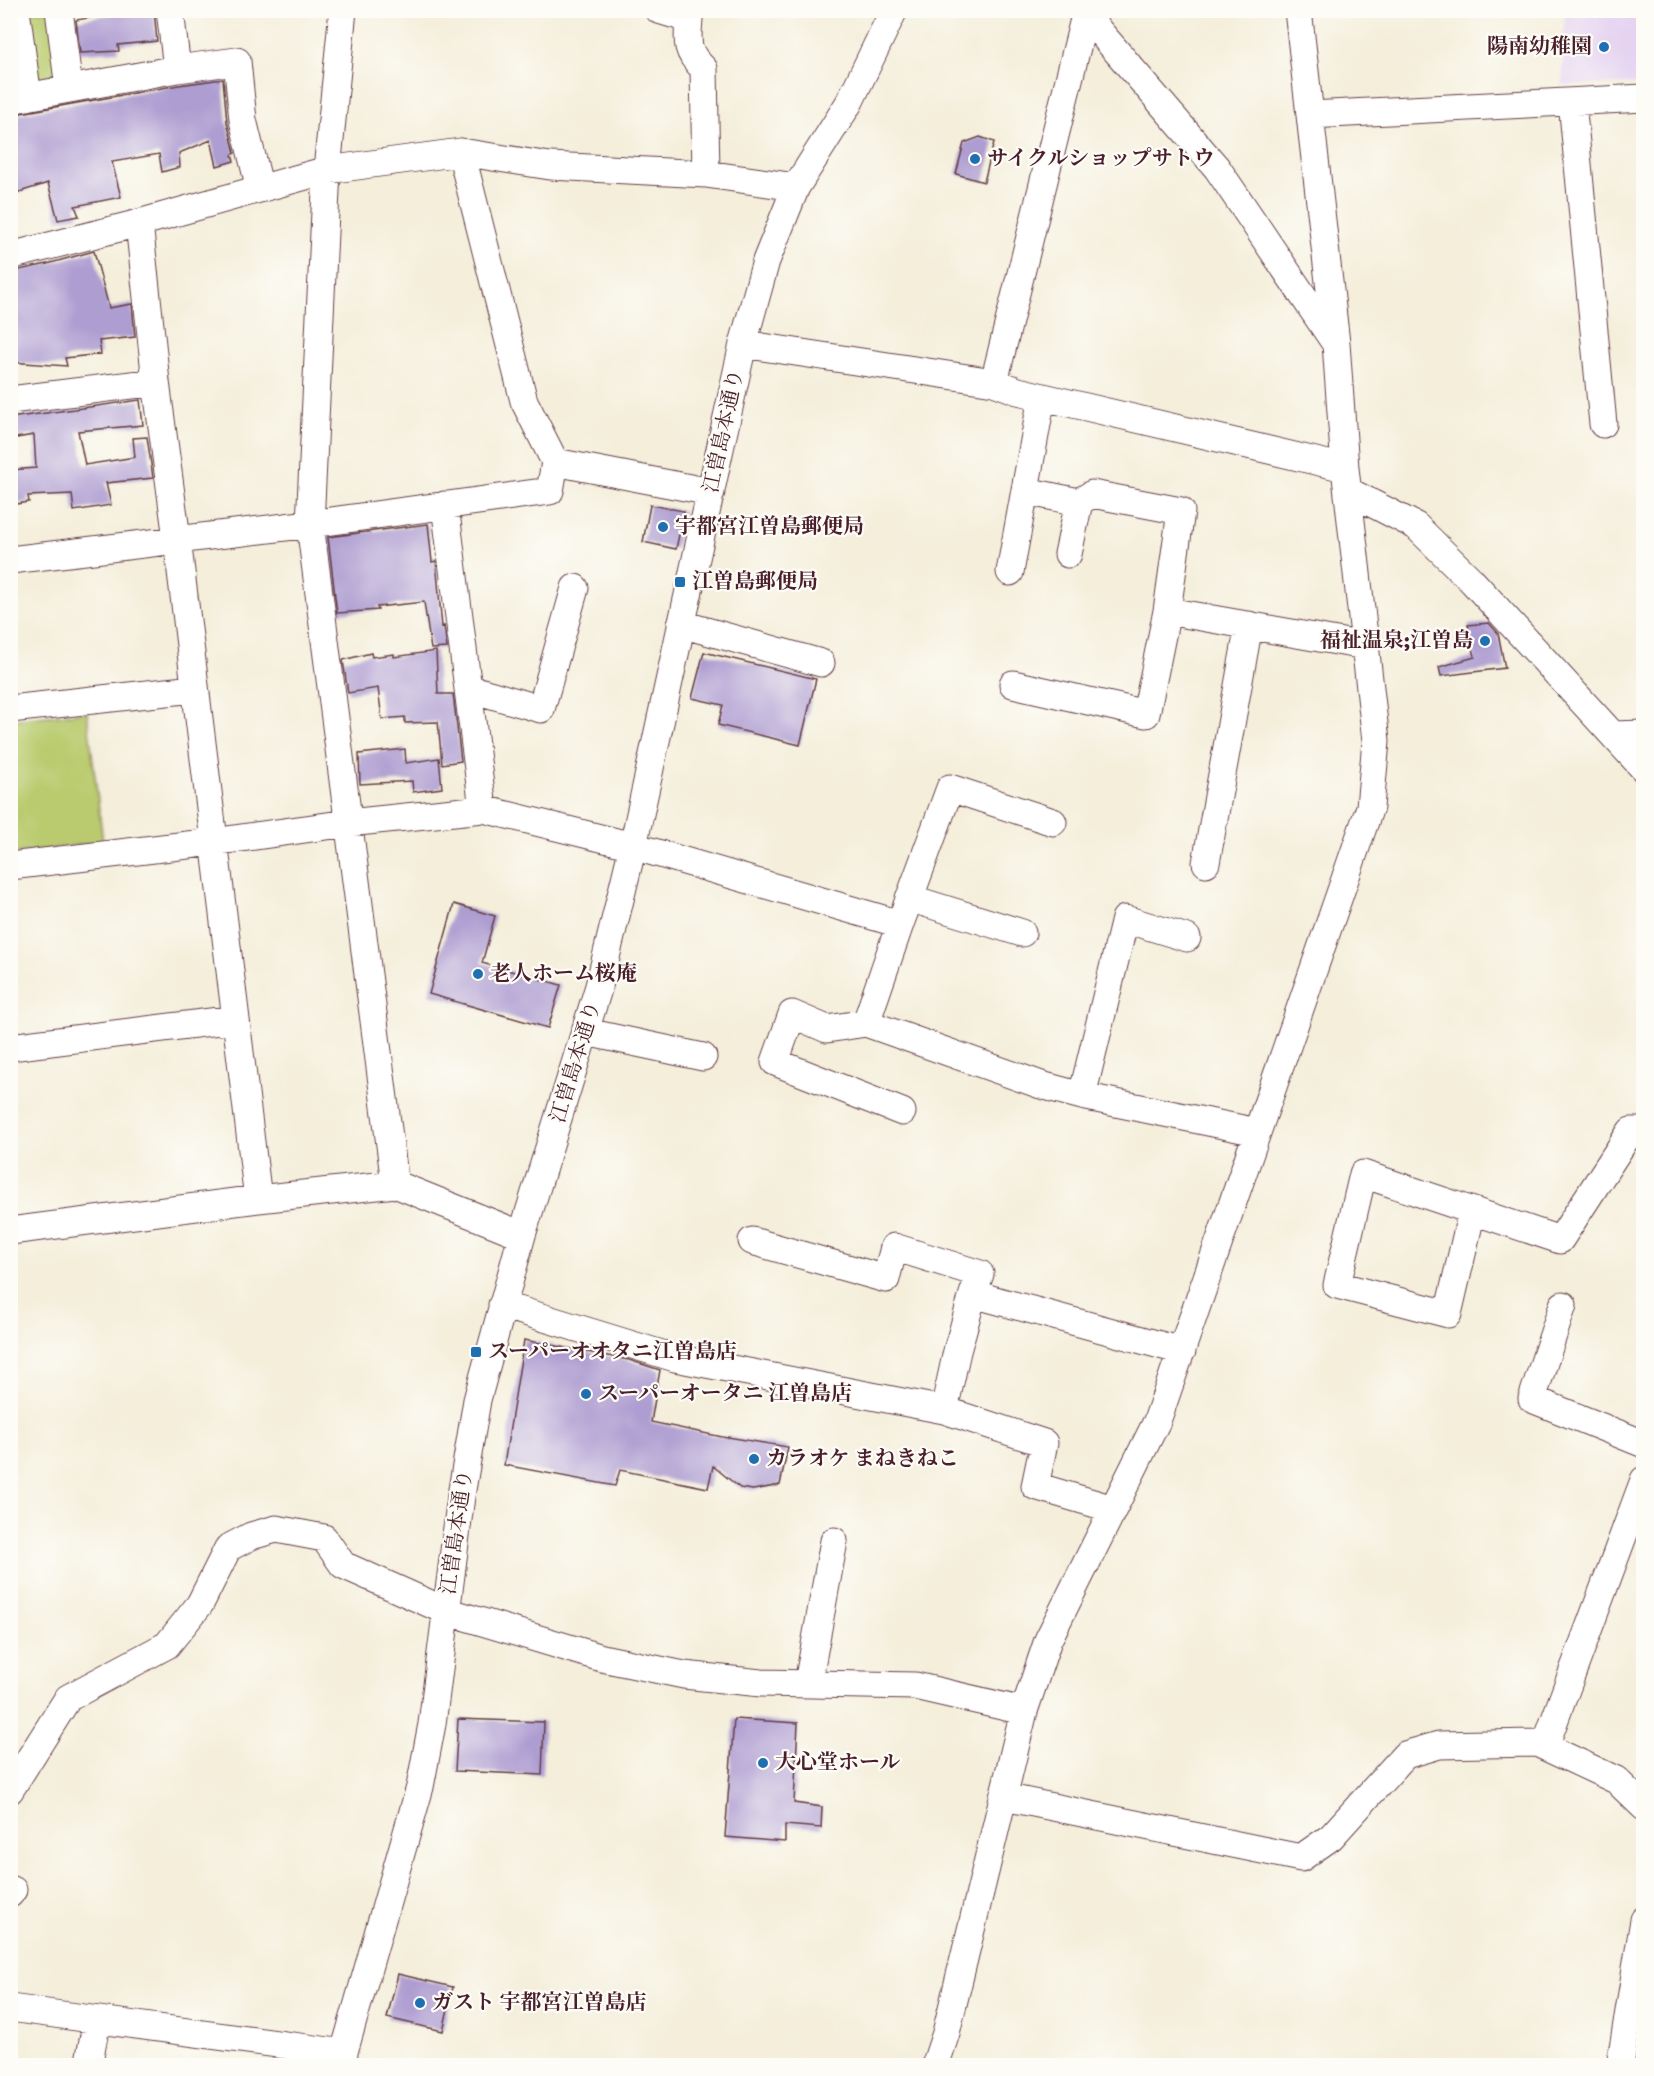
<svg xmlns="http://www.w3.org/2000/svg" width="1654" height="2076" font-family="'IM FELL DW Pica','Noto Serif JP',serif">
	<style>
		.built { fill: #e5d3f1 }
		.green { fill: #b9cb6e; stroke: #82754c; stroke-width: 1.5 }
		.building { fill: #ae9dd1 }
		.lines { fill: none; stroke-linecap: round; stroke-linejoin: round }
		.minor-casing { stroke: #643e45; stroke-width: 29 }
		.minor { stroke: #fff; stroke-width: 27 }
		.poi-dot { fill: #1f6fb2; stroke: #fdfcf7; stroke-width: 2 }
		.labels { text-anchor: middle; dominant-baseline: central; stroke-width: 4.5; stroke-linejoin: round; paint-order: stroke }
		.poi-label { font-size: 21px; font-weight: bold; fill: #4a1f2b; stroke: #fdfcf7; text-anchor: start }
		.street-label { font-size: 21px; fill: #4a1f2b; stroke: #fdfcf7 }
	</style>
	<rect width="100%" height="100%" fill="#fdfcf7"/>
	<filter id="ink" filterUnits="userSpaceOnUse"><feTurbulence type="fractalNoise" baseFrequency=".0167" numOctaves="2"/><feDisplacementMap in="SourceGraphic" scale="12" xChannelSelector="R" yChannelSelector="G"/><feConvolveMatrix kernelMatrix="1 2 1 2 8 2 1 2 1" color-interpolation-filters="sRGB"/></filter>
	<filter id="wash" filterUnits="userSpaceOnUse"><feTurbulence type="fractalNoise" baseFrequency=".008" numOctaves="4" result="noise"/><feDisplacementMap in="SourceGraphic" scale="24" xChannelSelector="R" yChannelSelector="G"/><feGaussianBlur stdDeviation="1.35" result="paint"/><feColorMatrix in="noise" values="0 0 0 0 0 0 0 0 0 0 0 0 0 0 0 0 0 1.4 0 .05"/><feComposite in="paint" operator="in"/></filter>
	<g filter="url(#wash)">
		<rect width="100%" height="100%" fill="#f4eeda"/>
		<path class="built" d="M1565,11H1643V84L1562,85Z"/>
		<path class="green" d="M22,11H51L60,78L37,87Z
			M87,712L103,842L11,854L10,720Z"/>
		<g id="blocks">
			<path class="building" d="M135,10H154L157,41L118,45L119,51L80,53L76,20Z
				M223,79L227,122L235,153L232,155L234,161L217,166L211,140L179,153L180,167L162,172L159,154L112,162L121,197L75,206L79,216L58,220L48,183L10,195V115L179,85Z
				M980,137L994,142L984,182L956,174L964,143Z
				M94,251L109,308L132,304L135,337L99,341L101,354L65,358L67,366L10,362V272L47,264Z
				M140,400L143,425L78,431L85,465L135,457L133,438L147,437L153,478L106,483L111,505L74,511L72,494L28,496L29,502L10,505V470L36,468L34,435L10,439V418Z
				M650,505L684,511L676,549L643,542Z
				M428,524L432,562L436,561L442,627L444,626L447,648L431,649L424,602L377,607L378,610L337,613L328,537Z
				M1489,623L1498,633L1505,668L1441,676L1439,667L1475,657L1468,625Z
				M436,651L438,694H453L461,761L442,764L438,722L405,723V717L382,719L378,688L348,693L343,660L371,653L372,657L394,654V657Z
				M704,652L816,679L800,745L718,725L723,705L692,698Z
				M405,749L406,763L439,758L442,788L413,792L412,781L360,784L359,754Z
				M454,904L495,916L482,963L561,985L548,1028L429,994Z
				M524,1340L629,1360L660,1370L651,1422L727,1438L728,1437L788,1447L780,1485L753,1490L740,1488L713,1466L708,1488L620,1470L615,1486L504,1465Z
				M458,1719L544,1722L542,1775L455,1771Z
				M734,1719L798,1723L794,1803L822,1807L821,1828L785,1825V1842L725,1837Z
				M398,1974L453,1987L443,2031L387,2018Z"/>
		</g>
	</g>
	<g filter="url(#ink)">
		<use href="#blocks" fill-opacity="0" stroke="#643e45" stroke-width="1.5"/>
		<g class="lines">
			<defs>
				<path id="minor" d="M16,10L28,97
					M59,10L69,89
					M343,10L327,170L310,524L395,1184
					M659,10L689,19C687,43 686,52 704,69L706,174
					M1081,10L1217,168L1333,340
					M177,69L237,61L243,120L260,189
					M10,100L177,69L170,10
					M1572,102L1603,424
					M1310,115L1644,98
					M139,223L156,382L177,539L258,1199
					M10,256L139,223L327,170L461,152L550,166L706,174L796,187
					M743,344L994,382L1018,391L1345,468
					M994,382L1085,15
					M10,400L156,382
					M555,462L711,492
					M1348,491L1416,526L1472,581L1644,769
					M445,505L483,809
					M1068,554L1079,502
					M10,560L310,524L550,491L555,462L524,401L461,152
					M1010,572L1042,397
					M1167,611L1365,646
					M681,624L821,663
					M1013,684L1146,714L1167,611L1181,511L1092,494L1079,502L1025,491
					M468,688L541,709L575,588
					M10,709L194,689
					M1613,735L1644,734
					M1206,863L1249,625
					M10,866L213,842L348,823L483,809L633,846L900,924L866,1023L1041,1085L1082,1096L1257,1132
					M909,898L1022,933
					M900,924L950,788L1053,822
					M866,1023L827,1029L792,1014L775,1062L902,1112
					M586,1032L703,1057
					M10,1047L235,1019
					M1082,1096L1125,919L1187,938
					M1472,1211L1448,1314L1337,1285L1363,1174L1560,1240L1631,1131H1644
					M10,1231L258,1199L395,1184L522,1235
					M752,1241L886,1279L894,1247L980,1274L973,1294
					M502,1305L675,1358L944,1410L957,1351L973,1294L1182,1351
					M1563,1305L1532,1399L1644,1444
					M944,1410L1044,1443L1035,1486L1113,1509
					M808,1683L834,1541
					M1545,1746L1644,1480
					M10,1790L68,1698L167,1645L200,1604L228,1548L251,1536L276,1529L324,1538L343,1565L446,1611L602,1658L684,1675L761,1683L915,1686L1024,1711
					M1004,1797L1301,1858L1331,1837L1405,1755L1439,1745L1537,1743L1616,1780L1644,1807
					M10,1894L13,1890
					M10,2008L344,2053
					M88,2066L97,2020
					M340,2066L420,1787L432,1724L461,1496L477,1400L522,1235L599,986L633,846L743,344L766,261L796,187L849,103L894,10
					M935,2066L946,2033L1024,1711L1048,1640L1157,1421L1370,807L1376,741L1345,468L1336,343L1298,10
					M1620,2066L1644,1920"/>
			</defs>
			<use href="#minor" class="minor-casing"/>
			<use href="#minor" class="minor"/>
		</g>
	</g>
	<g class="poi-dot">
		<circle cx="1604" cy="47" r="6"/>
		<circle cx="975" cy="159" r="6"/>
		<circle cx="663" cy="527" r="6"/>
		<rect x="674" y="576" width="12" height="12" rx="3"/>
		<circle cx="1485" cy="641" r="6"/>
		<circle cx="478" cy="974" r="6"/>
		<rect x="470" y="1346" width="12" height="12" rx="3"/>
		<circle cx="586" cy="1394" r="6"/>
		<circle cx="754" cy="1459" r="6"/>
		<circle cx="763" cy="1763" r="6"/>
		<circle cx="420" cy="2003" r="6"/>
	</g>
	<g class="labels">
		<g class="poi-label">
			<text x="1592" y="47" text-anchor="end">陽南幼稚園</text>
			<text x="987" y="159">サイクルショップサトウ</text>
			<text x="675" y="527">宇都宮江曽島郵便局</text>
			<text x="692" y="582">江曽島郵便局</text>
			<text x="1473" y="641" text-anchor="end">福祉温泉;江曽島</text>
			<text x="490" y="974">老人ホーム桜庵</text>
			<text x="488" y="1352">スーパーオオタニ江曽島店</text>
			<text x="598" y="1394">スーパーオータニ 江曽島店</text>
			<text x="766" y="1459">カラオケ まねきねこ</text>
			<text x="775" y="1763">大心堂ホール</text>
			<text x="432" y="2003">ガスト 宇都宮江曽島店</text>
		</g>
		<g class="street-label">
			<text transform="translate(724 431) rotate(-78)">江曽島本通り</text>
			<text transform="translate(576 1062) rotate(-73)">江曽島本通り</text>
			<text transform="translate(457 1532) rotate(-82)">江曽島本通り</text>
		</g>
	</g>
	<rect width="1654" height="2076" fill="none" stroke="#fdfcf7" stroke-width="36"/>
</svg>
